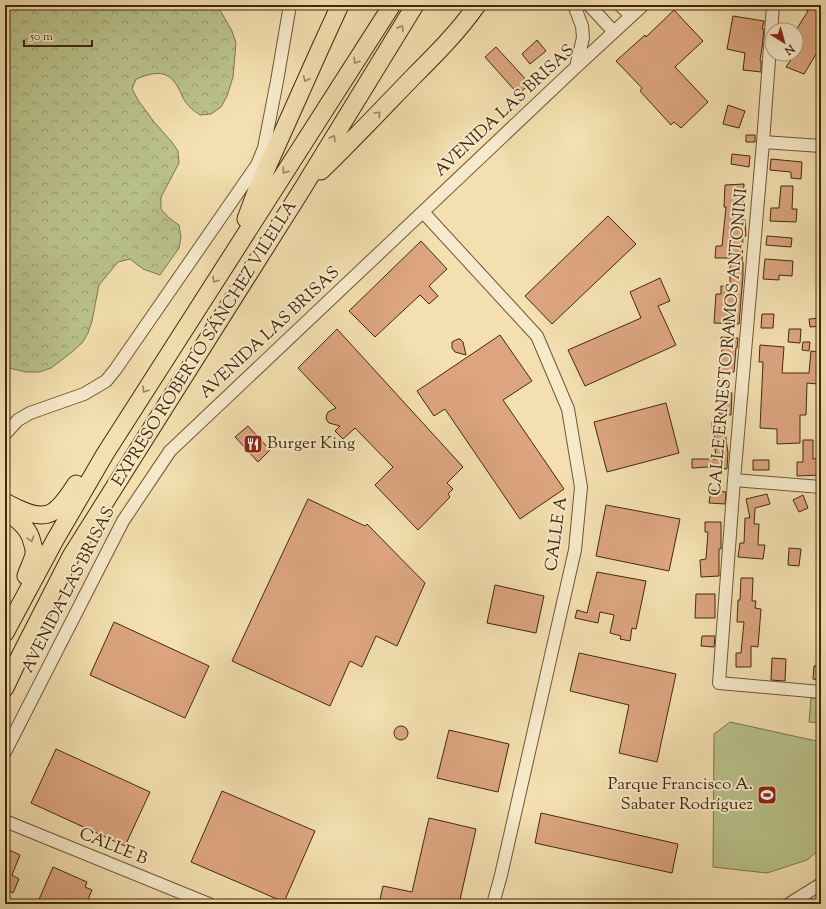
<svg xmlns="http://www.w3.org/2000/svg" width="826" height="909" font-family="'Sorts Mill Goudy',serif">
	<style>
		.forest { fill: url(#forest-crowns); stroke: #7e754c }
		.garden { fill: #bac28b; stroke: #7e754c }
		.building { fill: #dca57f; stroke: #42280c }
		.lines { fill: none; stroke-linecap: round; stroke-linejoin: round }
		.minor-casing { stroke: #6e5635; stroke-width: 14 }
		.highway-casing { stroke: #42280c; stroke-width: 19 }
		.minor { stroke: #f7eacb; stroke-width: 12 }
		.highway { stroke: #f3dfaf; stroke-width: 17 }
		.oneway { stroke: #9a845e }
		.labels { text-anchor: middle; dominant-baseline: central; stroke-width: 4; stroke-linejoin: round; paint-order: stroke }
		.street-label { font-size: 17px; fill: #42280c; stroke: #f7eacb }
		.poi-label { font-size: 17px; fill: #42280c; stroke: #f7eacb; text-anchor: start }
	</style>
	<defs>
		<pattern id="forest-crowns" width="20" height="18" patternUnits="userSpaceOnUse"><rect width="20" height="18" fill="#bac28b"/><path d="M2 6a3 3 0 1 1 6 0M12 15a3 3 0 1 1 6 0" fill="none" stroke="#999e70"/></pattern>
	</defs>
	<rect width="100%" height="100%" fill="#f3dfaf"/>
	<filter id="stains"><feTurbulence type="fractalNoise" baseFrequency=".005" numOctaves="4"/><feColorMatrix values="0 0 0 0 .2 0 0 0 0 .09 0 0 0 0 .02 0 0 0 .5 -.17"/></filter>
	<radialGradient id="worn" r=".72"><stop offset=".6" stop-color="#630" stop-opacity="0"/><stop offset="1" stop-color="#630" stop-opacity=".3"/></radialGradient>
	<path class="forest" d="M5,5H217L232,31L236,43L233,77L227,96L221,107L211,114L200,115C196,112 192,110 190,107C184,102 182,95 179,89C168,68 154,72 136,79L132,89L138,100L154,122L171,141L178,151L179,163L161,197V209L169,218L179,225L181,237L179,248L160,275L143,269L130,259L118,262L99,285L92,321L88,333L82,343L72,352L51,368L39,372H26L5,367Z"/>
	<path class="garden" d="M811,698L821,699V723L809,722Z
		M730,722L821,742V848L807,860L767,873L713,867L714,734Z"/>
	<path class="building" d="M799,5H821V46L804,74L786,67L795,54H796V30L808,11Z
		M674,10L703,41L675,67L708,102L681,128L674,122L671,125L640,91L642,88L616,61L645,35L646,37Z
		M733,16L764,21L762,29H764L762,48L760,60L761,61V72L743,70L745,53L727,49Z
		M537,40L546,51L530,64L522,54Z
		M496,47L530,84L518,94L485,57Z
		M728,105L745,111L739,128L723,124Z
		M746,135H755V142H746Z
		M732,154L750,156L749,167L731,164Z
		M771,159L802,162L801,179L791,178V172L770,170Z
		M744,184L742,220H745L746,236H743L742,262H743V276L739,324L714,323L716,294H721V286L730,287V258H715L716,246H722L726,207H724L725,185Z
		M781,186H793L792,209H797L796,222L770,221L771,208H779Z
		M608,216L636,244L552,324L525,296Z
		M767,236L792,238L791,247L766,245Z
		M421,241L447,269L429,286L438,296L429,304L420,295L375,337L349,311Z
		M765,259L793,261L792,276L779,275V280L763,279Z
		M660,278L670,301L658,306L676,345L585,386L568,350L641,318L630,292Z
		M762,314H774L773,328H761Z
		M821,318V326L810,327L809,319Z
		M337,329L463,467L447,483L453,489L448,494L450,497L418,530L375,485L393,467L355,428L343,439L335,431L340,426L329,423L328,422L326,418L327,414L328,412L336,408L298,368Z
		M789,329H801L800,343L788,342Z
		M500,335L532,381L503,400L564,489L520,519L445,409L434,416L417,391Z
		M721,337L738,338L737,348H736L734,372H721L722,347H720Z
		M458,339H460L463,342L466,355L455,352L452,348V342Z
		M803,342H810L809,351L802,350Z
		M760,345L784,347L782,373H809L811,351L821,352L818,384L807,383L806,415H800V443L777,444V429L760,428L763,362H759Z
		M719,378L727,379L726,388L718,387Z
		M722,391L732,393L731,415L719,414Z
		M666,403L679,453L607,472L594,422Z
		M725,421L726,439L728,453L727,469L708,467L692,468V459H716L714,435H712V422Z
		M248,426L270,450L258,462L235,437Z
		M803,440H813V459L821,458V475L797,476V462H803Z
		M753,460H769V470H753Z
		M711,490L726,492L725,504L709,503Z
		M767,494L770,504L755,508L754,524H759L758,545H765L763,559L738,557L740,543H744L745,518H750L746,499Z
		M803,495L808,508L799,512L793,500Z
		M308,499L365,526L367,524L425,583L397,646L376,636L362,667L350,661L330,706L232,661Z
		M606,505L680,519L669,571L596,556Z
		M705,522H721V549H719V576L701,577L700,560L706,559L708,532H705Z
		M789,548L801,549L799,566L788,565Z
		M597,572L646,581L636,629L632,628L630,641L620,639L621,636L610,633L614,615L600,612L598,623L575,618L577,610L587,613Z
		M741,578H753L752,601H756L755,608L761,609L758,647L751,646V667H736V653H741L744,622H737L738,600H740Z
		M495,585L544,596L536,633L487,623Z
		M696,594H715V618H695Z
		M114,622L209,666L185,718L90,675Z
		M702,636H715L714,647L701,646Z
		M579,653L676,674L657,762L619,753L629,705L570,691Z
		M772,658L786,659L785,681L771,680Z
		M814,666H821V680L813,679Z
		M394 733a7 7 0 1 1 14 0a7 7 0 1 1-14 0Z
		M449,730L509,744L498,792L437,778Z
		M56,749L150,792L125,846L31,803Z
		M222,791L315,831L284,902L191,862Z
		M541,813L678,844L672,873L535,843Z
		M429,818L476,829L459,904H379L383,886L412,892Z
		M5,848L20,855L12,875L19,879L13,893L6,889L5,891Z
		M53,867L87,882L85,887L92,890L86,904H37Z"/>
	<g class="lines">
		<defs>
			<path id="minor" d="M574,5L582,26L583,38L576,67
				M589,5L614,32
				M620,5L631,16
				M773,5L763,142L734,480L719,683L821,692
				M763,142L821,146
				M423,212L537,336L568,409L581,487L575,550L501,875L493,904
				M5,434L18,420L30,413L84,394L106,381L115,370L257,165L264,148L277,81L290,5
				M734,480L821,487
				M5,752L123,521L170,451L576,67L643,5
				M5,821L209,904
				M789,904L821,884"/>
			<path id="highway" d="M321,171C353,140 383,108 414,76C436,54 459,31 477,5
				M246,219L256,192L319,51L340,5
				M7,503C20,510 41,521 54,511C63,505 70,493 76,484
				M5,512C18,519 29,528 32,542C34,547 35,553 33,558C31,564 28,570 26,576
				M5,633L55,540L105,454L392,5
				M5,688L21,654L71,556L301,191L415,5"/>
		</defs>
		<use href="#minor" class="minor-casing"/>
		<use href="#highway" class="highway-casing"/>
		<use href="#minor" class="minor"/>
		<use href="#highway" class="highway"/>
	</g>
	<defs><path id="oneway-chevron" d="M-2-3.5L2.5 0L-2 3.5" fill="none" stroke-width="1.6" stroke-linecap="round" stroke-linejoin="round"/></defs>
	<g class="oneway">
		<use href="#oneway-chevron" transform="translate(401 28) rotate(-59)"/>
		<use href="#oneway-chevron" transform="translate(356 61) rotate(123)"/>
		<use href="#oneway-chevron" transform="translate(306 79) rotate(114)"/>
		<use href="#oneway-chevron" transform="translate(378 114) rotate(-46)"/>
		<use href="#oneway-chevron" transform="translate(333 138) rotate(-59)"/>
		<use href="#oneway-chevron" transform="translate(285 171) rotate(123)"/>
		<use href="#oneway-chevron" transform="translate(215 280) rotate(123)"/>
		<use href="#oneway-chevron" transform="translate(145 390) rotate(123)"/>
		<use href="#oneway-chevron" transform="translate(31 539) rotate(72)"/>
	</g>
	<defs>
		<symbol id="restaurant-square" viewBox="-11 -11 22 22"><rect x="-9" y="-9" width="18" height="18" rx="4" fill="#8f2418" stroke="#f7eacb"/><path d="M-5-6h1v4h1v-4h1v4h1v-4h1v5L-1.5 .5V6h-2V.5L-5-1ZM5-6V6H3V1.5H1.5Q1.5-4 5-6Z" fill="#fff"/></symbol>
		<symbol id="stadium-square" viewBox="-11 -11 22 22"><rect x="-9" y="-9" width="18" height="18" rx="4" fill="#8f2418" stroke="#f7eacb"/><path d="M0-5a6.5 5 0 1 0 0 10a6.5 5 0 1 0 0-10ZM-3.5-1.8h7v3.6h-7Z" fill="#fff"/></symbol>
	</defs>
	<g fill-rule="evenodd">
		<use href="#restaurant-square" x="242" y="433" width="22" height="22"/>
		<use href="#stadium-square" x="756" y="784" width="22" height="22"/>
	</g>
	<g class="labels">
		<g class="street-label">
			<text transform="translate(505 111) rotate(-43)">AVENIDA LAS BRISAS</text>
			<text transform="translate(270 333) rotate(-43)">AVENIDA LAS BRISAS</text>
			<text transform="translate(729 342) rotate(-85)">CALLE ERNESTO RAMOS ANTONINI</text>
			<text transform="translate(205 344) rotate(-58)">EXPRESO ROBERTO SÁNCHEZ VILELLA</text>
			<text transform="translate(557 534) rotate(-82)">CALLE A</text>
			<text transform="translate(69 590) rotate(-63)">AVENIDA LAS BRISAS</text>
			<text transform="translate(113 847) rotate(22)">CALLE B</text>
		</g>
		<g class="poi-label">
			<text x="267" y="444">Burger King</text>
			<text x="753" y="785" text-anchor="end">Parque Francisco A.<tspan x="753" dy="20">Sabater Rodríguez</tspan></text>
		</g>
	</g>
	<rect width="826" height="909" fill="none" stroke="#f3dfaf" stroke-width="20"/>
	<rect x="6" y="6" width="814" height="897" fill="none" stroke="#42280c" stroke-width="2"/>
	<rect x="10" y="10" width="806" height="889" fill="none" stroke="#42280c"/>
	<g transform="translate(784 42) rotate(143)"><circle r="19" fill="#f7eacb" stroke="#af9c7f"/>
	<path d="M0-3L7 15L0 10L-7 15Z" fill="#8f2418"/>
	<text y="-6" font-size="11" font-weight="bold" text-anchor="middle" fill="#42280c">N</text>
	</g>
	<path d="M24 40v6h68v-6" fill="none" stroke="#42280c" stroke-width="2"/>
	<text x="30" y="40" font-size="12" fill="#42280c" stroke="#f7eacb" stroke-width="3" paint-order="stroke">50 m</text>
	<rect width="100%" height="100%" filter="url(#stains)"/>
	<rect width="100%" height="100%" fill="url(#worn)"/>
</svg>
